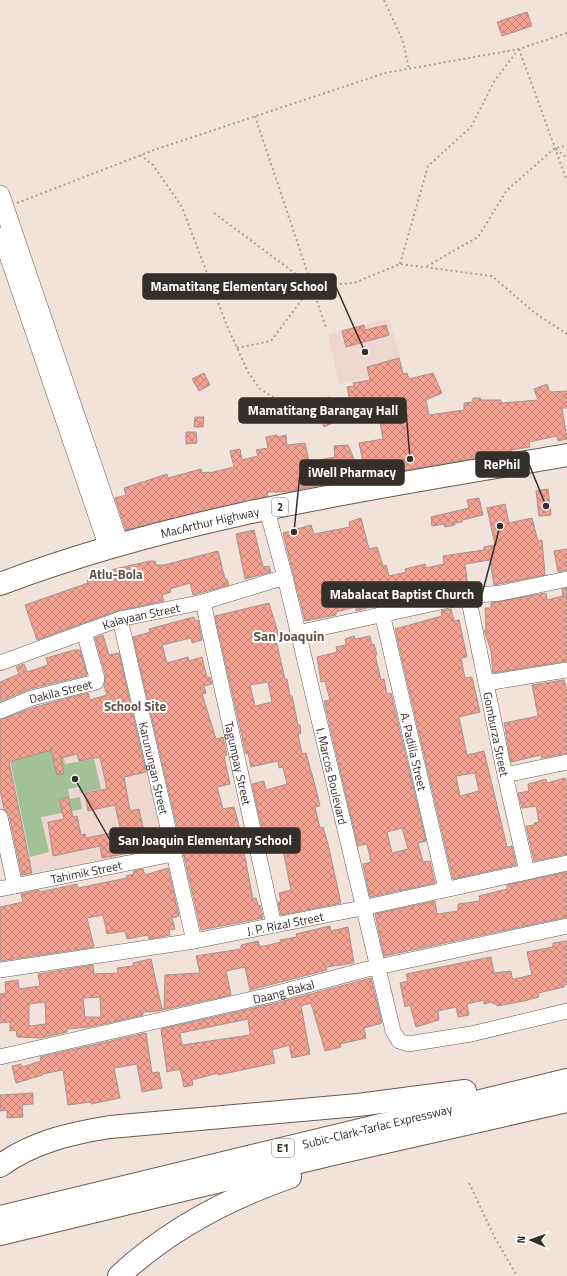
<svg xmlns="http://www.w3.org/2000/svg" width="567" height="1276" font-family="'Titillium Web',sans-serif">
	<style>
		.education { fill: #efd6d0 }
		.grass { fill: #a2c196 }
		.building { fill: url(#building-cross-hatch); stroke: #a59390; fill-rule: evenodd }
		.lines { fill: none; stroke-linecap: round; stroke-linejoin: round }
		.minor-casing { stroke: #685a52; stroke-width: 16 }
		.major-casing { stroke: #685a52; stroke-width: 20 }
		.highway-casing { stroke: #685a52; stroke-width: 24 }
		.path { stroke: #aca099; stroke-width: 2; stroke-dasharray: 2 3; stroke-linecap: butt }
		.minor { stroke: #fff; stroke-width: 15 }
		.major { stroke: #fff; stroke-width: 19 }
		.highway { stroke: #fff; stroke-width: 22 }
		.labels { text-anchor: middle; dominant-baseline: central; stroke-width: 4; stroke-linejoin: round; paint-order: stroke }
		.shield { fill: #fff; stroke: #726d6b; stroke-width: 1 }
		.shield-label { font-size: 11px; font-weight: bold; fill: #352f2b }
		.street-label { font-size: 12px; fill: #352f2b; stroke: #fff }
		.neighbourhood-label { font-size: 13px; font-weight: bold; fill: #5e514a; stroke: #fff }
		.quarter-label { font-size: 14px; font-weight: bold; fill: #5e514a; stroke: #fff }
		.leader { fill: none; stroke: #352f2b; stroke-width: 1.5 }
		.callout-dot { fill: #352f2b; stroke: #fff; stroke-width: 1.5 }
		.callout { fill: #352f2b; stroke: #352f2b; stroke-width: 1.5 }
		.callout-label { font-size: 13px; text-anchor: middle; font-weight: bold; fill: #fff }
	</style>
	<defs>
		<pattern id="building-cross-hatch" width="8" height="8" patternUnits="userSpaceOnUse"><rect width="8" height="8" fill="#f2a191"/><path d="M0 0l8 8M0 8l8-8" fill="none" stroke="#c58477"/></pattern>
	</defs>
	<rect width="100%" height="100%" fill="#f2e3da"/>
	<path class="education" d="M389,319L404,369L339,384L328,334Z
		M133,713L168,851L18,883L0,808V750Z"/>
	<path class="grass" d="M60,742L65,764L94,759L101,789L80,793L79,787L68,789L70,799L80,797L82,809L41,817L49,852L30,857L9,755Z"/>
	<path class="building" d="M527,12L532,26L502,36L497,22Z
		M364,325L365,330L386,325L389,335L346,347L342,331Z
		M399,358L403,374L407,373L409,379L433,373L442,393L426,400L429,415L464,410V403L473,402V398H480L481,400H501V403L538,400L534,389L547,384L550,392L567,391V408H562L567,439L558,441L557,436L529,442L530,447L511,450L512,452L389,473L388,468L365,472L359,443L383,439L379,416L363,419L362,414L353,416L347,387L354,386L353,383L370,380L367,367Z
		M204,373L210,385L199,391L192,379Z
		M329,397L337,421L324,427L317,410L324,407L321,401Z
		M195,417H204L203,427H194Z
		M186,432H196L197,443L186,444Z
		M277,435V437L286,435L287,445L305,443L309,462L335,457L334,446L348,445L360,473L317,481L318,486L311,487L288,492H267L268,496L126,530L115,498L126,495L124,488L167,474L168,478L201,469L202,473L209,472V473L234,467L230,451L240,449L242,460L258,456L256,450L268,448L266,437Z
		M548,489L551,515L539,516L536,491Z
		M479,498L483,515L462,520V522L454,523L455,525L445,527L444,524L432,526L431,517L469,508L467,500Z
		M505,504L509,523L532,518L538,541L542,540L545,575L494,585L490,560L465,564L468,587L448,591L447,585L431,588L432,592L392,602V603L380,604L356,611V607L336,612V615L305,621L283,533L311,525L314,534L350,527L349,522L361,518L369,549L377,547L383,566L386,565L389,576L406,572L405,569L425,564L426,568L444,564L443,556L484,550V547L495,545L487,508Z
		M254,530L263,567L269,566L271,572L245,579L236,534Z
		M567,549V570L558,572L554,551Z
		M218,551L225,579H227L229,585L193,595L190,583L170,589L171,592L162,595L164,601L117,611L37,640L25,605L88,583L87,580L115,569L150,561H155L156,565H164Z
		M567,588V661L493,673L491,651L484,630H486L485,608H491V603L546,593L547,600L563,596L562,589Z
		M269,603L279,636H275L285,679H287L290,696H292L298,725H300L301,733L298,734L302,754L306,753L316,789L320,806L315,807L320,828L323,827L328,844L341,903L281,915L278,902H281L279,893L291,890L283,850L302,847L298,831L281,835L284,849L267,851L252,784L264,781L266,790L287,784L283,767L279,768L278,761L251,767L248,753L246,754L215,616ZM268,682L272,702L255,706L250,685Z
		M451,609L454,621L459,620L467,657L461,658L465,678L472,677L480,712L459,717L467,755L484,751L507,847L512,846L516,865L453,879L395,629L442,616L441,611ZM475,773L479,791L460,796L456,776Z
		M194,617L195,621L198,620L202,640L192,643L191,638L162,645L167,663L188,657L189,661L202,657L207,678L210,677L212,684L204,686L206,693L202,694L216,739L223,737L227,755L224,756L230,784L217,787L223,809L234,807L246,852H244L253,899L256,898L258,906L260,905L263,918L201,930L133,637L150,632L149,629Z
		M103,635L109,655L119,653L146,772L124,777L130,811L139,809L147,845L145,846L146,850L102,858L100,846L53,856L48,822L64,819L59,799L68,797L73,817L77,816L81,835L85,834L86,838L121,831L115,805L88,811L85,793L107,789L100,757L79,761L77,754L61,758L64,774L57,775L51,750L9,762L32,873L22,875L9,815L4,809L0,790V720L35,707L88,693L90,700L107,695L104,686L106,676L95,638Z
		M354,636L355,639L370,636L372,645L374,644L377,655H375L381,680L384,679L387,694L391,693L426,841L418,843L423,862L430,861L435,883L370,897L363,864L371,862L367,844L358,846L324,701L330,700L325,681L321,682L317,657L337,652L336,647L346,645L345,639ZM402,828L408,849L392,853L387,832Z
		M74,650H80L87,675L30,689L0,701V682L19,674L16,667L24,664L27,672L48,665L46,658Z
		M564,680L567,690V753L542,758L541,755L511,762L504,723L538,716L532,685Z
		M565,778L567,786V854L534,861L526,826L534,825V823L539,822L536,806L522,808L518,793L529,791L528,784L546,779L547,783Z
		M168,868L179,916L172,918L175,929L169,930L170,935L149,939L148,935L127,939L125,931L107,934L103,915L87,918L94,947L0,961V907L23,902L21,894L39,890L40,892L77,884L78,888L97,884L127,878L126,876L134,874L133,871L143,869L145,875Z
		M567,872V917L384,956L375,914L435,901L437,914L458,911V904L480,901L479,896L507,889V885Z
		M330,926L331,931L348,927L354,963L326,967L327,970L250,990L245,967L226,971L231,995L158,1011L143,1012V1015L90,1027L67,1029V1032L41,1038L17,1037L16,1030L10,1031V1022L0,1023V994L6,993L5,982L18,980L19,989L40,986L38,974L93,965L94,974L118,973L117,968L133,966V963L151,959L162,1009H164L165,975L200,973L196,956L241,949V945L258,941L260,947L281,942L280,940L297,937L296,934ZM100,997L101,1017H85L83,998ZM45,1002L46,1024L29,1026V1004Z
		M567,941V984L564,985V987L538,993L539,997L524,1001L497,1006L496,1004H493L492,1002L484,1004V1000L467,1004L469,1015L458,1017L456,1007L438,1011L439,1020L416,1027L410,1005L405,1007L400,983L408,981L406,974L491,957L494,973L511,971L512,978L514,979L532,975L527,952L553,947V943Z
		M371,978L382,1023L364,1028L366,1038L340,1044L341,1047L325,1051L311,1003L301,1006L310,1054L292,1058L289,1045L272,1050L275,1063L218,1075V1073L192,1080L193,1085L184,1087L180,1069L167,1072L161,1029L272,1004ZM248,1019L250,1035L182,1045L180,1033Z
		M146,1033L152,1073L159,1072L162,1088L142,1092L137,1064L114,1068L120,1098L91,1104V1102L68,1105L63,1070L42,1074L43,1075L16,1083L12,1066L21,1064L22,1067L41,1061L40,1057Z
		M33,1093V1104L22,1105L23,1117L7,1118V1110L0,1111V1095Z"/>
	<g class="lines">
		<defs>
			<g id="minor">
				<path d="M0,235L107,548"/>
				<path id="s1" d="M267,510L285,577L393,1031L399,1041L408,1044L471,1034L567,1011"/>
				<path id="s2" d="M468,596L505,775L527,872"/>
				<path id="s3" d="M203,602L274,925"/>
				<path id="s4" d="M382,613L446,889"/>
				<path id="s5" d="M120,619L194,941"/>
				<path d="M297,633L468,596L501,593L567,579"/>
				<path id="s6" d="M0,663L120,619L203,602L285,577"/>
				<path d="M486,683L567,670"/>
				<path id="s7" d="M0,711L32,698L96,682L97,678L84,632"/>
				<path d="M505,775L567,762"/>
				<path d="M0,817L15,886"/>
				<path id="s8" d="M0,889L173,854"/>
				<path id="s9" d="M0,970L194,941L362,908L567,863"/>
				<path id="s10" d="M0,1057L270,995L364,970L567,926"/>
			</g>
			<path id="major" d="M0,195L119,544"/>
			<g id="highway">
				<path id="s11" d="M0,584C181,515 377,488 567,455"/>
				<path d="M0,1166C32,1142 72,1133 110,1127L358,1105L465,1091"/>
				<path id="s12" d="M0,1217L567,1080"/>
				<path d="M0,1234L337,1153L567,1101"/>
				<path d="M119,1276C168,1230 227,1199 290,1177"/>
			</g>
		</defs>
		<use href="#minor" class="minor-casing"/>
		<use href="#major" class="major-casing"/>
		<use href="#highway" class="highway-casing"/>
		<path class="path" d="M384,0L403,41L409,69
			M519,49L567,181
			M255,116L326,328
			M556,149L567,158
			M140,155L153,165L182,207L227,326L248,372L260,389L288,406L311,411
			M17,203L154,150L385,73L519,49L567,33
			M214,213L312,286L354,283L400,264L492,276L535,313L567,334
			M400,264L428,166L471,127L495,80L518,50
			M427,266L478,237L507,190L555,148L567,146
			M237,348L271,341L312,286
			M469,1183L495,1238L517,1276"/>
		<use href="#minor" class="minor"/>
		<use href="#major" class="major"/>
		<use href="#highway" class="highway"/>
	</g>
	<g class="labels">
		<g class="shield">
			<rect x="272" y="498" width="16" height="18" rx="3"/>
			<rect x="272" y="1139" width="22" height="18" rx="3"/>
		</g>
		<g class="shield-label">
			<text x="280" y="507">2</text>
			<text x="283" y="1148">E1</text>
		</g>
		<g class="street-label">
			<text stroke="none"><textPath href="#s11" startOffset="219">MacArthur Highway</textPath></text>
			<text stroke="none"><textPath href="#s6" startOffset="149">Kalayaan Street</textPath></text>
			<text stroke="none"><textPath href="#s7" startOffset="64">Dakila Street</textPath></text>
			<text stroke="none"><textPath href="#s2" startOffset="141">Gomburza Street</textPath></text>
			<text stroke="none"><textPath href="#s4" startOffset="142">A. Padilla Street</textPath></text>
			<text stroke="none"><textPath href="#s3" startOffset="165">Tagumpay Street</textPath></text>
			<text stroke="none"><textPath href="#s5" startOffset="153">Karunungan Street</textPath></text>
			<text stroke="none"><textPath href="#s1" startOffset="274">I. Marcos Boulevard</textPath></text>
			<text stroke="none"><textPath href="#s8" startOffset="88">Tahimik Street</textPath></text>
			<text stroke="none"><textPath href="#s9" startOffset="289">J. P. Rizal Street</textPath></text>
			<text stroke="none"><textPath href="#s10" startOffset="291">Daang Bakal</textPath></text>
			<text stroke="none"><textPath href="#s12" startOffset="388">Subic-Clark-Tarlac Expressway</textPath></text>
		</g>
		<g class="neighbourhood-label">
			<text x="116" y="574">Atlu-Bola</text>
			<text x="135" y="706">School Site</text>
		</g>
		<g class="quarter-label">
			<text x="289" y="635">San Joaquin</text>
		</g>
	</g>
	<path class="leader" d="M365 352L336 287M410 459L406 410M546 506L529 464M294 532L300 473M500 526L482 594M75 779L110 840"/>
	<g class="callout-dot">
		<circle cx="365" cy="352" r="4"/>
		<circle cx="410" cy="459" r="4"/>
		<circle cx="546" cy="506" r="4"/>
		<circle cx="294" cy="532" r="4"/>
		<circle cx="500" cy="526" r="4"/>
		<circle cx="75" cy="779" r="4"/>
	</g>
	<g class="callout">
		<rect x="143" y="274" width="193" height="25" rx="4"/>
		<rect x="239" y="398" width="167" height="25" rx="4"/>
		<rect x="476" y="452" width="53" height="25" rx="4"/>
		<rect x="300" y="460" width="104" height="25" rx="4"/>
		<rect x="322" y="582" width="160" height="25" rx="4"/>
		<rect x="110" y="828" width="190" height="25" rx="4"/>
	</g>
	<g class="callout-label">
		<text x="239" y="291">Mamatitang Elementary School</text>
		<text x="323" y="415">Mamatitang Barangay Hall</text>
		<text x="502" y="469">RePhil</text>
		<text x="352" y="477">iWell Pharmacy</text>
		<text x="402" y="599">Mabalacat Baptist Church</text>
		<text x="205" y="845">San Joaquin Elementary School</text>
	</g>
	<g transform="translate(531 1240) rotate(272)" stroke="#ffffff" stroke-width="3" paint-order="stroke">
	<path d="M0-3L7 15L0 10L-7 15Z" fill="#352f2b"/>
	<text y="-6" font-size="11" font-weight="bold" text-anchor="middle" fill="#352f2b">N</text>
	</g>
</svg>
